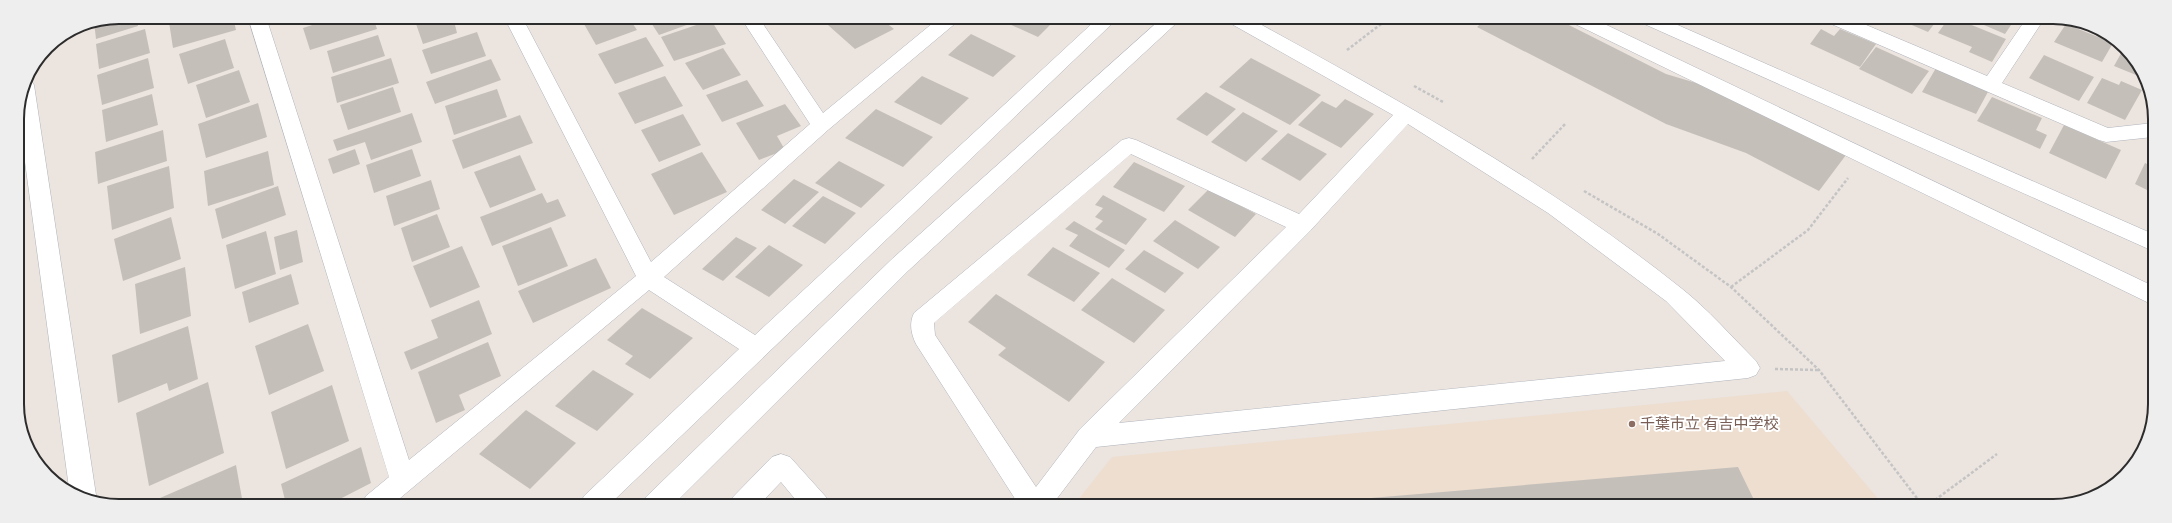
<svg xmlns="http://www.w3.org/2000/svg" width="2172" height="523" font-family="Karla,'Noto Sans JP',sans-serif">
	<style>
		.education { fill: #eddecf }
		.building { fill: #c5bfba }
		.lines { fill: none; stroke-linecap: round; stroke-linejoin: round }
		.minor-casing { stroke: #afb4bb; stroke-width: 1 }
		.path { stroke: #c4c4c4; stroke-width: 2.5; stroke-dasharray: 3 2; stroke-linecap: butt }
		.minor { fill: #fff; fill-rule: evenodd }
		.education-dot { fill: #8d6e63; stroke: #fff; stroke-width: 1.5 }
		.labels { text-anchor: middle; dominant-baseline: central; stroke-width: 4; stroke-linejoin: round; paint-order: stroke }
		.education-label { font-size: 15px; fill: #785e54; stroke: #fff; text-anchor: start }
		.rim { fill: none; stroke: #2c2c2c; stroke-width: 2 }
	</style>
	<rect width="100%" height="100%" fill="#ece4df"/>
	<path class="education" d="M1787,391L1875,495L1882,506L1074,505L1112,457Z"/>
	<path class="building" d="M119,17H136L138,26L96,39L94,22Z
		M185,17H233L236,30L173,48L169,22Z
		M337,17H373L377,29L310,50L303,28Z
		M428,17H479V18L455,25L457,33L423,44L415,21Z
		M580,17L629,18L637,30L596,45Z
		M648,18H706L659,35Z
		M820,18H880L894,29L855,49Z
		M1000,18H1057L1038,37L998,19Z
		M1460,18H1477L1471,24Z
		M1487,18H1555L1666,74L1703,85L1846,155L1819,191L1746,153L1666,124L1477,27Z
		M1898,19H1938L1928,32Z
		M1948,19H1957L2006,39L1992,62L1969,52L1972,47L1938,33Z
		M1970,19H2015L2005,34Z
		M711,20L726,44L674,61L661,37Z
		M2066,24L2113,43L2102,62L2054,42Z
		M145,29L150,53L99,69L96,44Z
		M1821,29L1834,36L1840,29L1876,44L1860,67L1810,44Z
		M477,32L486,56L431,74L422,50Z
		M971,34L1016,56L993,77L948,55Z
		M378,35L385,56L333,73L327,51Z
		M646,37L664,66L615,84L598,54Z
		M225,39L234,68L188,84L179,54Z
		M1876,47L1929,71L1912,94L1859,69Z
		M723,48L741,75L703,90L685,63Z
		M2124,48L2126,49L2141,77L2114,66Z
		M2044,55L2094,77L2079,101L2029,78Z
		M148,58L154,88L102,105L97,75Z
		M391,58L399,83L337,103L331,77Z
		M1251,58L1321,95L1290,125L1219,87Z
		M491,59L501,80L435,104L426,82Z
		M1936,68L1989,90L1976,114L1922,92Z
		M239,70L250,102L206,118L196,85Z
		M665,76L683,106L635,124L618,93Z
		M922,76L969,98L941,125L894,102Z
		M2102,78L2119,85L2121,81L2142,90L2125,120L2087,103Z
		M747,80L764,106L722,122L706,95Z
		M393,87L401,112L348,130L340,105Z
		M497,89L507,117L454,135L445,106Z
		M1206,92L1236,109L1207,136L1176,119Z
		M152,94L158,125L106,142L102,110Z
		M1992,97L2042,118L2036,130L2047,135L2040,149L1977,121Z
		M1345,99L1374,114L1341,148L1298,125L1322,101L1336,108Z
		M258,103L267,137L206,158L198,124Z
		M785,104L801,126L777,136L785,150L759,160L736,123Z
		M876,109L933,137L903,167L845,138Z
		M1243,112L1278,131L1246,162L1211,142Z
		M412,113L422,142L371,160L365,142L337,151L333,140Z
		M683,114L701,145L659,162L641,130Z
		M520,115L533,143L463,169L452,140Z
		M2064,125L2121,150L2106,179L2049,153Z
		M163,130L167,161L98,184L95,152Z
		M1288,133L1327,154L1300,181L1261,159Z
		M355,149L360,164L333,174L328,159Z
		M412,149L421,176L374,193L366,165Z
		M268,151L274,185L208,206L204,171Z
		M702,152L727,192L674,215L651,174Z
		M520,155L536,190L490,208L474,172Z
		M839,161L885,185L861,208L815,183Z
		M1134,162L1185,186L1164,212L1113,187Z
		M2145,163L2153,167V193L2135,184Z
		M169,166L174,208L112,230L107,186Z
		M794,179L819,192L785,224L761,210Z
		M431,180L440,209L394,226L386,196Z
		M278,186L286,215L222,239L215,209Z
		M1209,189L1256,214L1235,237L1188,210Z
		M542,193L547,203L558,199L566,216L492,246L480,217Z
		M1103,195L1147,219L1126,245L1095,229L1103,221L1095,217L1103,208L1095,205Z
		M823,196L856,213L825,244L792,226Z
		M437,214L450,247L412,262L401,228Z
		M171,217L181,259L123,281L114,239Z
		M1175,220L1220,247L1198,269L1153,241Z
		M1074,221L1125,250L1109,268L1069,246L1078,235L1065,229Z
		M551,227L568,266L518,286L502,246Z
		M297,230L303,262L280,270L274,237Z
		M266,231L276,274L235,289L226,245Z
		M736,237L757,248L723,281L702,269Z
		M769,245L803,265L769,297L735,277Z
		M462,246L480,287L430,308L413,266Z
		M1053,247L1100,273L1074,302L1027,275Z
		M1144,250L1184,273L1165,293L1125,269Z
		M596,258L611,288L533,323L518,291Z
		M185,267L191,316L140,334L135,284Z
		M291,274L299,304L249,323L242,292Z
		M1112,278L1165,310L1134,343L1081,310Z
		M996,294L1105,362L1069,402L998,355L1006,348L968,322Z
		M479,300L492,334L411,370L404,352L438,338L431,320Z
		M642,308L693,338L650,379L625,364L633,356L607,340Z
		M308,324L324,371L269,395L255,346Z
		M188,326L198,379L169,391L167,383L118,403L112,355Z
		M488,342L501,376L459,395L465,410L436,423L418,372Z
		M593,370L634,394L597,431L555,406Z
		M208,382L224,453L149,486L136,413Z
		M332,385L349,441L286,469L271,412Z
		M526,410L576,443L530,489L479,454Z
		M361,447L371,483L336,501V504H286L281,484Z
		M236,465L243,504H162L160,498Z
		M1738,467L1757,506L1373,505L1371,498Z
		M455,498L463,504H448Z"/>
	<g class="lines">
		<defs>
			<path id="minor" d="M248,17H266L409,460L636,276L504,17H522L651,262L810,124L741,18H759L823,113L939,18H959L957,22L828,130L664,277L755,335L1098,18H1118L610,504H580L584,496L739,349L649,290L393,504H362L366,496L389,477Z
				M1162,18H1182L908,271L673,505L642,504L646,497L892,259Z
				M1226,18H1249C1398,100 1548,182 1681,288C1708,309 1732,337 1756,361L1760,368L1756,375L1748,378L1096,447L1052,505H1019L916,344C911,334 909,323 914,313L1122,140L1129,138L1136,140L1299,214L1393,115L1228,22ZM1408,124L1548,213L1666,301L1725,361L1119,423L1310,231ZM1131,154L1286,227L1080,429L1036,487L935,335L934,323Z
				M1571,19H1594L2153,286V305L1573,23Z
				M1640,19H1664L2153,234V251L1642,23Z
				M1827,19H1852L1987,76L2026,19H2044L2002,83L2108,128L2153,123V137L2106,142L2099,140L1829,23Z
				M26,79L31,80L34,85L96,495L93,501L69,488L18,110Z
				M781,454L790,457L826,497L830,505H800L781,482L759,505H729L733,497L772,457Z"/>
		</defs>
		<use href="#minor" class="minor-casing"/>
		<path class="path" d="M1347,50L1389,18
			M1414,86L1443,102
			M1532,159L1566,123
			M1584,191L1658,234L1731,287L1819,370L1923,506
			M1731,287L1808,230L1848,178
			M1775,369L1818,370
			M1927,506L1997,454"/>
		<use href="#minor" class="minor"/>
	</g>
	<circle class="education-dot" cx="1632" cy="424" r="4"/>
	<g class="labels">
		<g class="education-label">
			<text x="1640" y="424">千葉市立 有吉中学校</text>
		</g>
	</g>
	<path d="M0 0H2172V523H0ZM119 24H2053A95 95 0 0 1 2148 119V404A95 95 0 0 1 2053 499H119A95 95 0 0 1 24 404V119A95 95 0 0 1 119 24Z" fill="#eee" fill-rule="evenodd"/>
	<path class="rim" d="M119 24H2053A95 95 0 0 1 2148 119V404A95 95 0 0 1 2053 499H119A95 95 0 0 1 24 404V119A95 95 0 0 1 119 24Z"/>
</svg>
